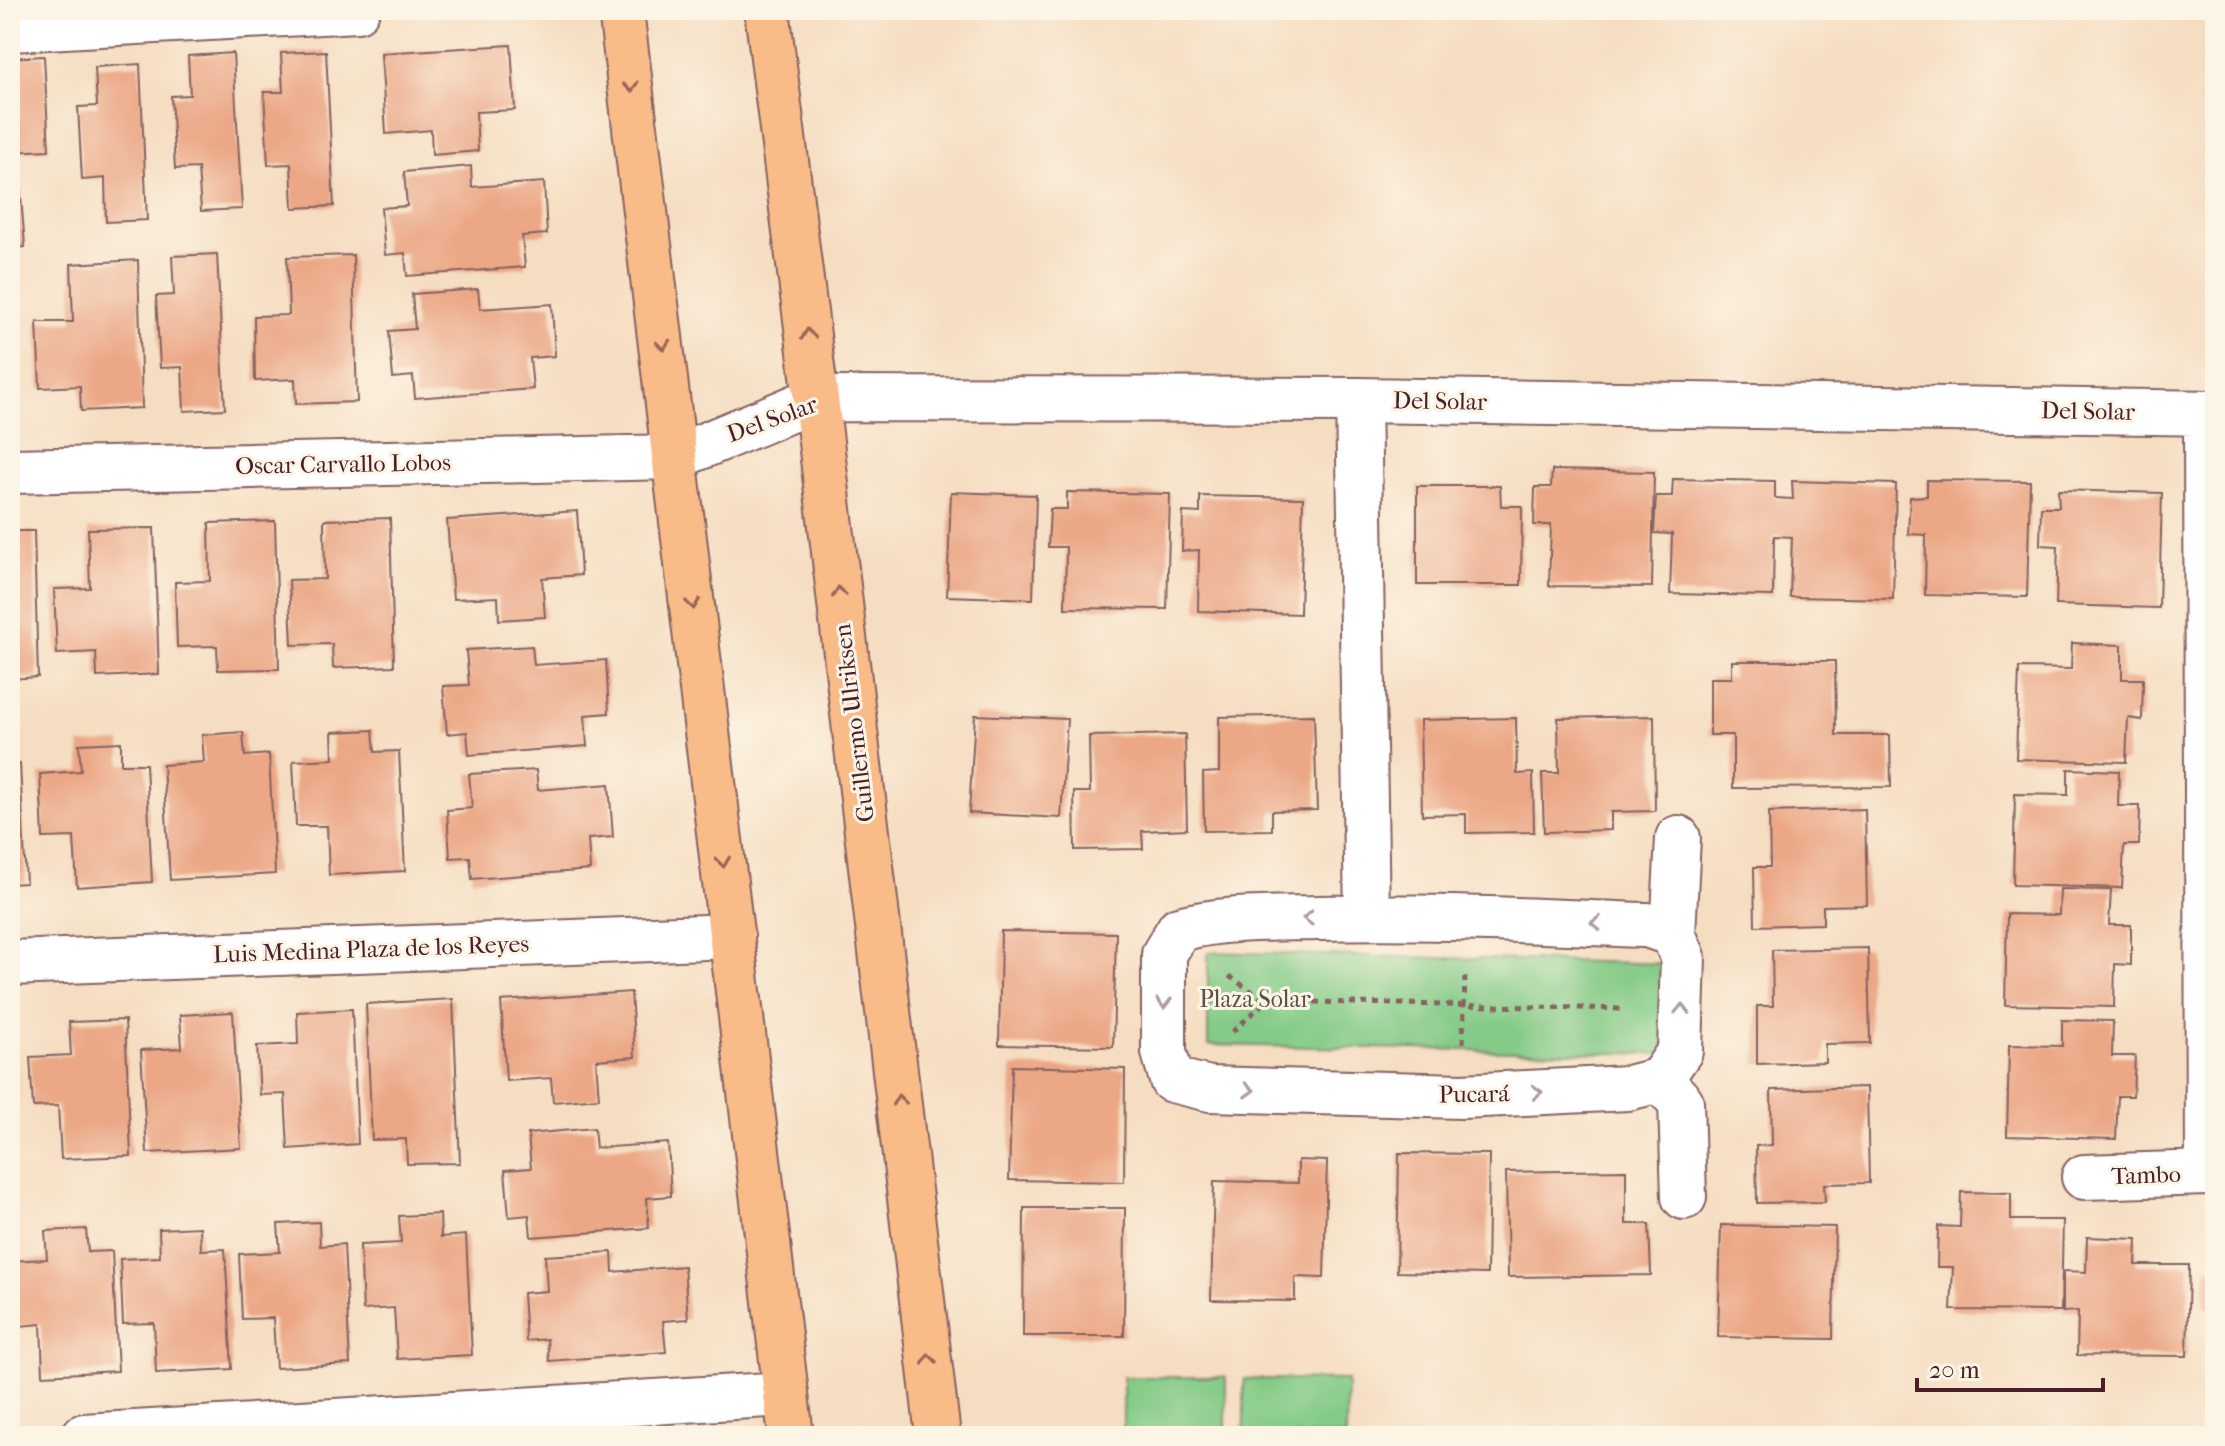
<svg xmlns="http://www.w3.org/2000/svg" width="2225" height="1446" font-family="'IM FELL French Canon',serif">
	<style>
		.green { fill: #84cb87; stroke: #677559; stroke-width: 2 }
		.building { fill: #eba786 }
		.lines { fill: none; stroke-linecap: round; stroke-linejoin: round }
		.minor-casing { stroke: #866260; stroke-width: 48 }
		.major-casing { stroke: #866260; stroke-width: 48 }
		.path { stroke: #866260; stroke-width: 5; stroke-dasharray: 6 6; stroke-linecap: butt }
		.minor { stroke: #fff; stroke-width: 44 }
		.major { stroke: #f9bc89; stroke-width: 44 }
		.oneway { stroke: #965 }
		.oneway2 { stroke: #ae9aa0 }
		.labels { text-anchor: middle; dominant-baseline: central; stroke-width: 6; stroke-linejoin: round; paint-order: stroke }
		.street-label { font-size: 24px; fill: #4a1f2b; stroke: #fcf5e5 }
		.park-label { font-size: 24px; fill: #5b5347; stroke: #fcf5e5 }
	</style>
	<rect width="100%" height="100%" fill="#fcf5e5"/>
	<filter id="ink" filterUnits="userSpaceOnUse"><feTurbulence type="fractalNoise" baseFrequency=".0125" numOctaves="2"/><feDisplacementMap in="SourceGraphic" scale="16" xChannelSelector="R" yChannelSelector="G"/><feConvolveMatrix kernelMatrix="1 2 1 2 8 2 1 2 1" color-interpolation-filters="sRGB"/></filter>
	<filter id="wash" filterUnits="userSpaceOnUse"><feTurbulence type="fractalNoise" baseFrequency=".006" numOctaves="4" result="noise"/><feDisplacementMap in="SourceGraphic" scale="32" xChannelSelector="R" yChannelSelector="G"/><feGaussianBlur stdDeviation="1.8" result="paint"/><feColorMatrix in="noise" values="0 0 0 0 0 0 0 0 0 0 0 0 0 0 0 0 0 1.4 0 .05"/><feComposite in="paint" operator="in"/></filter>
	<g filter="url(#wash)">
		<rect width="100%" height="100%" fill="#f5ddc1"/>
		<path class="green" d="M1208,952L1674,964L1665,1054L1208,1045Z
			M1123,1377H1226V1436H1123Z
			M1244,1379L1347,1380L1346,1436H1244Z"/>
		<g id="blocks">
			<path class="building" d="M2212,10H2215V64H2209Z
				M511,45L515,110L476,112L478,151L432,155L431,130L386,134L381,53Z
				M326,51L334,206L293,208L291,164L268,165L264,92H283L281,53Z
				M233,53L242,209L201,211L198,168L175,169L171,96L190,95L188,56Z
				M44,56L49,150L10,152V58Z
				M140,64L147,220L106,222L105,178L82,180L78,107L97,106L95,67Z
				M471,166L472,187L544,182L547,234L522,236L525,267L407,276L405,253L385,255L381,208L407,206L404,172Z
				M20,184L25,247L10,248V185Z
				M217,254L225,409L184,411L182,367L160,368L156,296L174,295L172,256Z
				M353,255L357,402L296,404L295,379L255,381L254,316L289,315L287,257Z
				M138,260L142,408L81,411L80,386L40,388L37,322H73L71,264Z
				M478,289L480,309L552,304L555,356L530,358L533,389L415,398L413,376L393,378L389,331L415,329L412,294Z
				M1552,470L1654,472L1652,587L1549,586L1551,525H1534L1535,487H1551Z
				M1673,479L1775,481V498L1793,499L1792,481L1896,484L1893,599L1790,597L1792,537L1774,536L1773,596L1670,594L1672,534L1654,533L1656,496H1672Z
				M1927,480L2030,481L2027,597L1925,595L1926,535L1908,534L1910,497L1927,496Z
				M1417,486H1500L1501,506H1522L1521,585H1417Z
				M2058,490L2162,493L2159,608L2056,605L2058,546L2040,545L2041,507H2059Z
				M951,492L1036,495L1033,599L947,596Z
				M1067,492L1170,494L1167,609L1065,608L1066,547H1048L1050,509H1067Z
				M1200,496L1303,498L1300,614L1198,611L1199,550L1182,551L1183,512L1200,513Z
				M577,511L581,575L542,578L545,617L499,620L498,597L453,599L447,520Z
				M390,518L394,666L333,668L332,644L292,645L289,580L325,579L324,520Z
				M275,521L279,669L218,670L217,646L177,647L175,582L210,581L209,523Z
				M154,528L159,674L97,677L96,652L57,654L54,589L90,588L88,529Z
				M10,531H34L38,677L10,679Z
				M2072,643L2122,645V679H2143L2142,720L2128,718L2126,762L2016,759L2019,668L2071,669Z
				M532,646L534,665L606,660L609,713L585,715L587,746L469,755L467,732L447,734L443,686L469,685L466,650Z
				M1732,661H1835L1836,735H1890L1891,787L1733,788V735H1710V678H1732Z
				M975,715L1067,719L1061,818L969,813Z
				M1314,715L1317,810L1272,811V830L1204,831L1203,773L1219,772V717Z
				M1654,716L1655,811L1611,812V830L1544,832L1542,773H1559L1558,718Z
				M1516,718L1517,774L1533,773L1534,832L1466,833V814L1422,815L1420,720Z
				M373,730L375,752L399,751L405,871L329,875L327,826H296L293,761L333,759L332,732Z
				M243,732L245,756L269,754L275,874L170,880L163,765L204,762L202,735Z
				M1185,734L1187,829L1142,831L1143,849L1075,850L1074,792H1090L1089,736Z
				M121,742V764H146L152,882L77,887L74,837L43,838L40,774L81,771L79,744Z
				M20,764L26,883L10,884V765Z
				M2068,769L2119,771L2118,806H2140L2139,845H2124L2122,888L2013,885L2015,794L2068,795Z
				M536,770L538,790L609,784L613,837L588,839L590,870L472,879L470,857L450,858L447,810L472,808L469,774Z
				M1865,809L1867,905L1823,906V924L1755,926L1754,867H1770L1769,812Z
				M2060,889L2111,890L2109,925H2131V965L2115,964L2114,1007L2005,1005L2007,914L2059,915Z
				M1001,931L1116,933L1113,1047L999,1045Z
				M1868,948L1870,1043L1825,1044V1062L1757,1064V1006H1773L1772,950Z
				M631,992L635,1057L596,1060L599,1098L553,1102L551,1078L506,1081L501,1001Z
				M453,999L460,1163L407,1164L406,1139L372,1140L366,1004Z
				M352,1009L358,1144L288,1149L285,1094L260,1095L257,1046L298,1044L297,1012Z
				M233,1012L241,1148L147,1153L141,1050L182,1048L180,1015Z
				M125,1020L131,1156L61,1159L58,1106L33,1107L30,1057L71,1055L69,1022Z
				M2062,1020L2113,1021L2112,1056H2135L2133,1096H2118L2116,1139L2007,1136L2009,1045L2062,1046Z
				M1012,1066L1125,1069L1124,1182L1009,1180Z
				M1867,1087L1869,1183L1824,1184L1825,1202L1757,1203L1756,1146L1772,1145L1771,1090Z
				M10,1118H12L14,1158H10Z
				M594,1128L596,1148L668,1143L671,1196L647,1198L649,1228L531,1237L529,1215L509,1217L505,1170L531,1168L528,1134Z
				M1399,1153L1489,1154L1487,1274L1397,1272Z
				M1298,1160L1327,1161L1324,1278L1295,1277V1301L1211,1300L1214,1181L1298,1183Z
				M1626,1170V1224H1649L1651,1275L1508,1277L1506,1172Z
				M1961,1192L2011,1193V1220H2063L2061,1311L1951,1310L1953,1267H1937L1938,1226L1960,1227Z
				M1024,1208H1125L1124,1336H1023Z
				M440,1214L441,1237L466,1235L472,1355L397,1359L394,1308L363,1310L360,1245L401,1243L399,1216Z
				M319,1222L320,1246L344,1244L350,1364L276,1368L273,1318L242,1319L239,1254L280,1252L278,1224Z
				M1721,1225L1835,1227L1833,1339L1718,1337Z
				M200,1227L201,1250L225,1249L232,1369L156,1373L154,1323L123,1324L120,1259L160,1257L159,1229Z
				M86,1229L88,1252L112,1251L118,1371L43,1375L41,1324L10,1327V1261L47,1259L45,1231Z
				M2087,1237L2137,1239L2136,1265H2189L2187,1356L2077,1355L2078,1311L2063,1312V1271L2086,1272Z
				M612,1252L613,1272L684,1266L688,1319L663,1321L666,1352L549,1361L547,1339L526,1341L523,1293L547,1291L545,1256Z
				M2206,1268H2215V1308H2204Z"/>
		</g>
	</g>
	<g filter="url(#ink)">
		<use href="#blocks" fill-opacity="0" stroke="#866260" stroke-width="2"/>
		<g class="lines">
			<defs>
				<path id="minor" d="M10,29L357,10
					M1358,400L1367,917
					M2206,413L2208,1173L2215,1172
					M10,471L676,457L816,399L1358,400L2215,413
					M1673,934L1647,925C1537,921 1428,915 1318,918C1271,919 1224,917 1179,929L1164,954V1052L1172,1080L1210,1089L1462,1096L1628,1088L1660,1080L1680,1051L1683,957L1673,934L1678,838
					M10,963L732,936
					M1660,1080L1681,1102L1684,1197
					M2084,1177L2208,1173
					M84,1436L786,1394"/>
				<path id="major" d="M621,10L791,1436
					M767,10L816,399L938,1436"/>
			</defs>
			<use href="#minor" class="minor-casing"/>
			<use href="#major" class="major-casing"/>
			<path class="path" d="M1229,976L1266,1001L1230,1034
				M1266,1001L1625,1009
				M1463,1043L1465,973"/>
			<use href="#minor" class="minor"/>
			<use href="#major" class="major"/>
		</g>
		<defs><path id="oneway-chevron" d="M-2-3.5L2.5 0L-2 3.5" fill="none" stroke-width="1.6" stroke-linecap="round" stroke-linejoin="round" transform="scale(2)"/></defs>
		<g class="oneway">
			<use href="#oneway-chevron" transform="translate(631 87) rotate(83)"/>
			<use href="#oneway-chevron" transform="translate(808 334) rotate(-97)"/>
			<use href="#oneway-chevron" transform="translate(663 345) rotate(83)"/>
			<use href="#oneway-chevron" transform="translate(839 592) rotate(-97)"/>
			<use href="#oneway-chevron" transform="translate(693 604) rotate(83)"/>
			<use href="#oneway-chevron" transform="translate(723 862) rotate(83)"/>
			<use href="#oneway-chevron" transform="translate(899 1100) rotate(-97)"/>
			<use href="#oneway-chevron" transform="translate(929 1359) rotate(-97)"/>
		</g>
		<g class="oneway2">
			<use href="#oneway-chevron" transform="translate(1308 918) rotate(179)"/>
			<use href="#oneway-chevron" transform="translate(1596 923) rotate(-178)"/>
			<use href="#oneway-chevron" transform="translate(1164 1003) rotate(90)"/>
			<use href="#oneway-chevron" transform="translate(1682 1009) rotate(-88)"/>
			<use href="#oneway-chevron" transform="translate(1249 1090) rotate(2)"/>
			<use href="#oneway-chevron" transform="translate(1537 1092) rotate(-3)"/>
		</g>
	</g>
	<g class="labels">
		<g class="street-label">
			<text transform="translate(1440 401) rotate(1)">Del Solar</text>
			<text transform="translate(2088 411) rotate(1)">Del Solar</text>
			<text transform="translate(772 419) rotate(-20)">Del Solar</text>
			<text transform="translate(343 464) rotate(-1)">Oscar Carvallo Lobos</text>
			<text transform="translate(854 723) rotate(-97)">Guillermo Ulriksen</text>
			<text transform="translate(371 949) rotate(-2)">Luis Medina Plaza de los Reyes</text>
			<text transform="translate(1474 1094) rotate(-1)">Pucará</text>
			<text transform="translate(2146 1175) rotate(-2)">Tambo</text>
		</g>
		<g class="park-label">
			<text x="1255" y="999">Plaza Solar</text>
		</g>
	</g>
	<rect width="2225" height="1446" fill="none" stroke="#fcf5e5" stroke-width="40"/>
	<path d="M1917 1378v12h186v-12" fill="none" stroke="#4a1f2b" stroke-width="4"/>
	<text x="1929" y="1378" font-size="24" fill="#4a1f2b" stroke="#fcf5e5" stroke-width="6" paint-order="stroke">20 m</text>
</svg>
